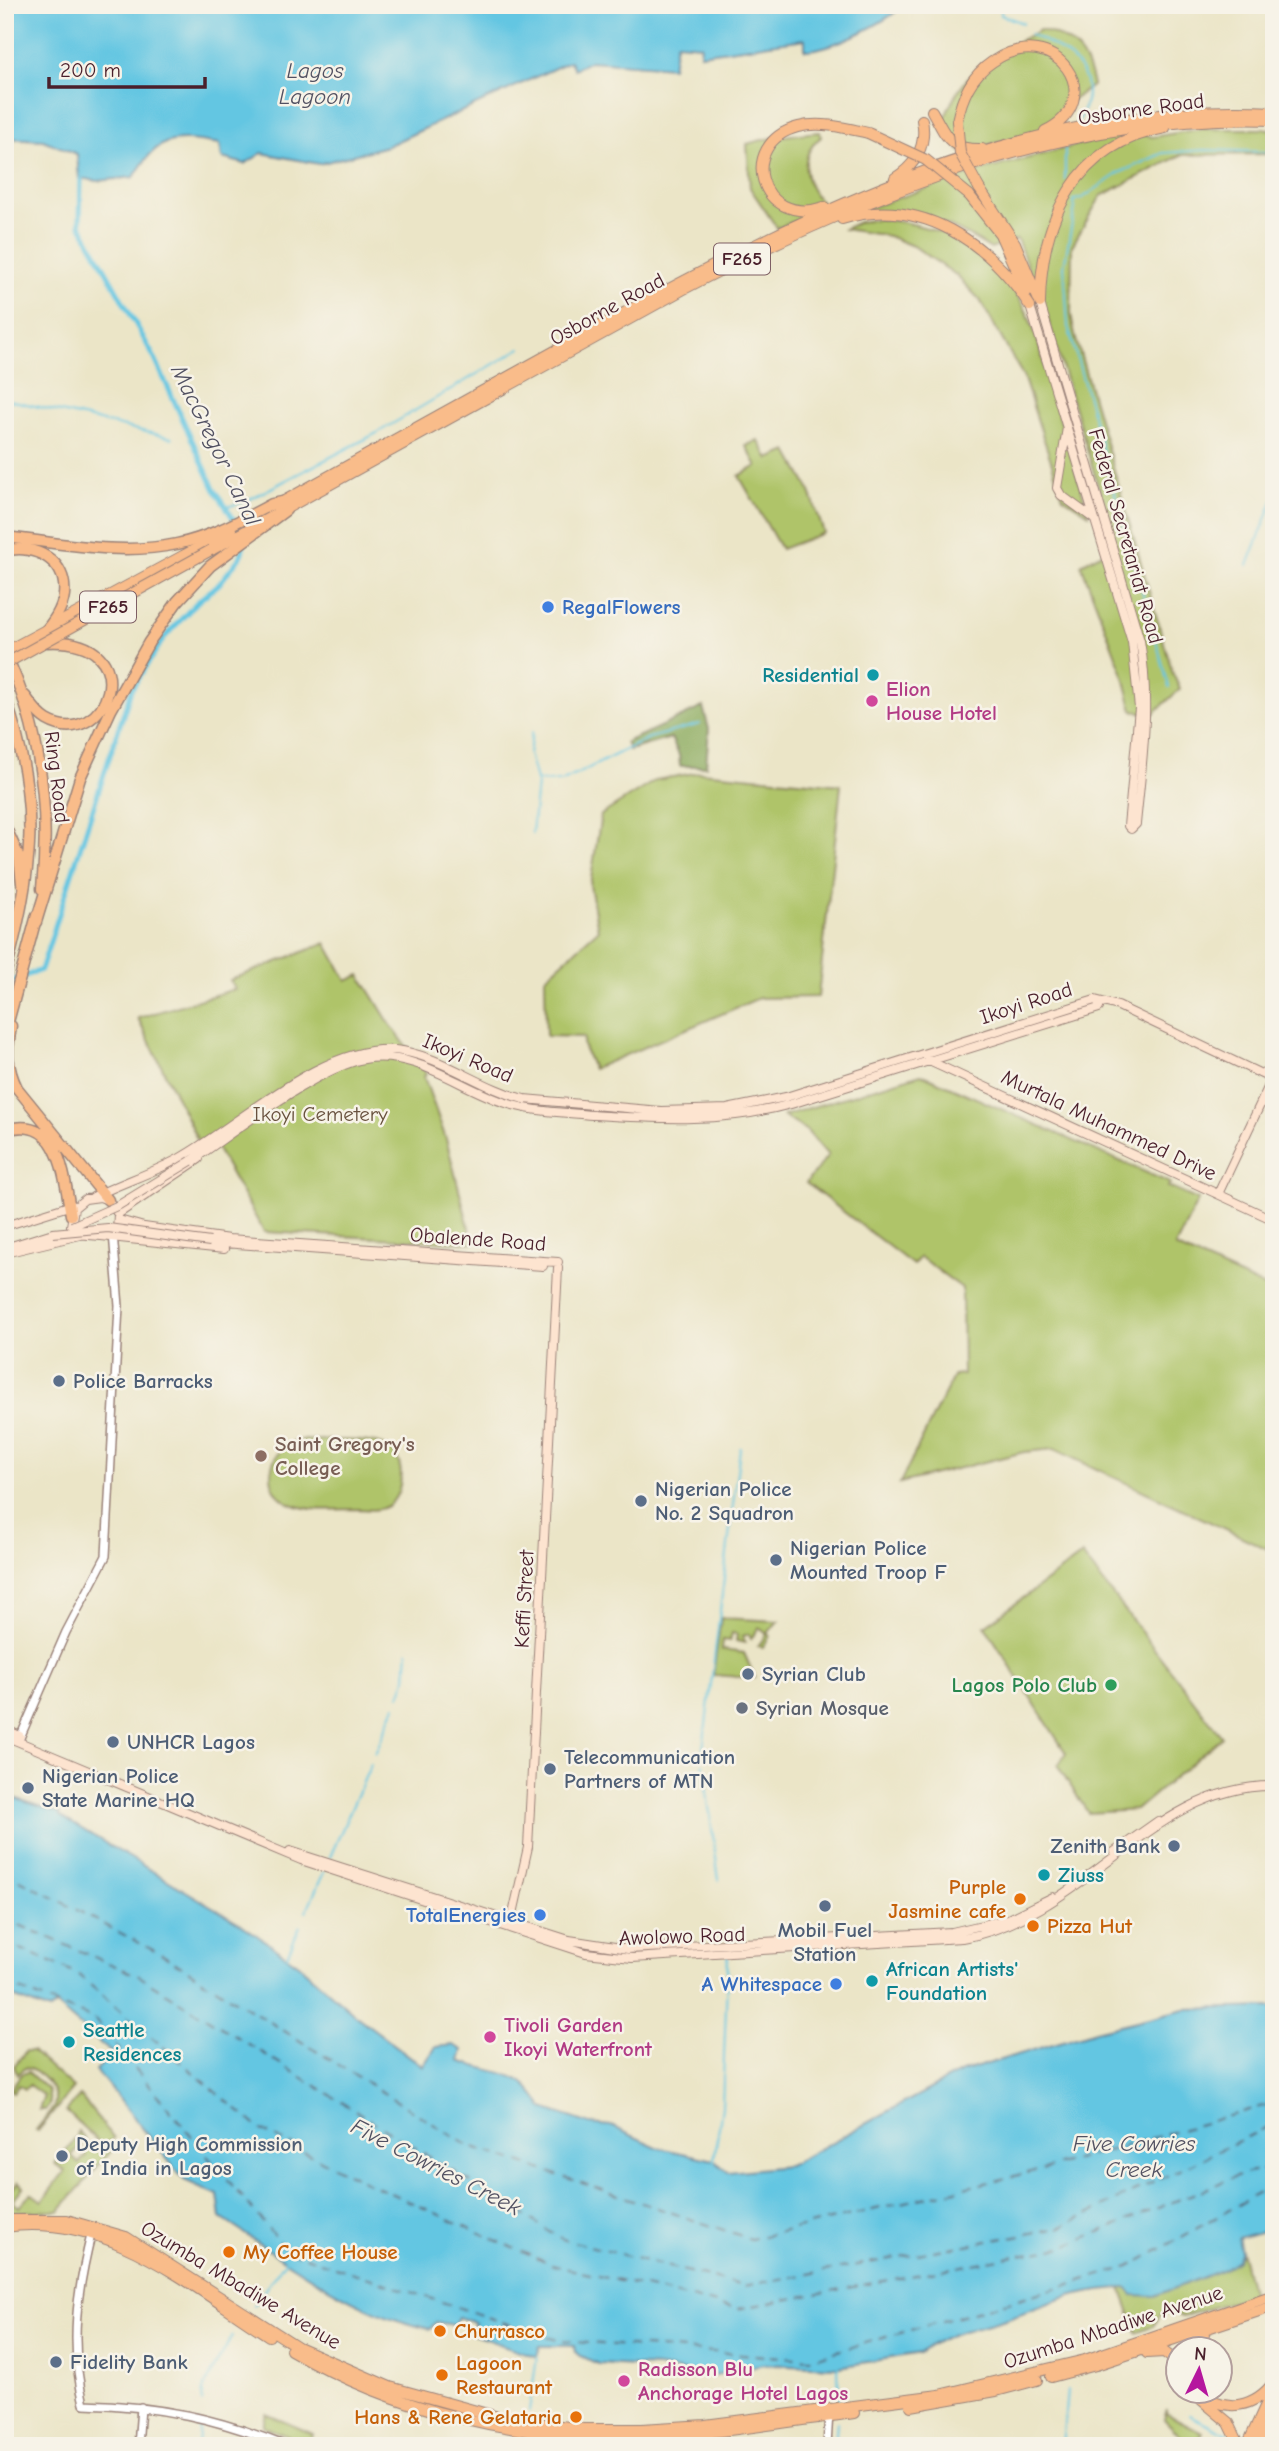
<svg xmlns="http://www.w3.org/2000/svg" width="1279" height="2451" font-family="'Comic Neue',sans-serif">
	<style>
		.green { fill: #afc469; stroke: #7c724a; stroke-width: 2 }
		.forest { fill: #8baa5d; stroke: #6a6444; stroke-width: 2 }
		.water { fill: #64c6e2; stroke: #577286; stroke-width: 2 }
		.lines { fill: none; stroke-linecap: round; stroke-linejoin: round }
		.stream { stroke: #64c6e2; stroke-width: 2 }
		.canal { stroke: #64c6e2; stroke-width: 5 }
		.ferry { stroke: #525162; stroke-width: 2; stroke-dasharray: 9 7; stroke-linecap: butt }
		.tertiary-casing { stroke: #9a8279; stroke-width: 10 }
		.secondary-casing { stroke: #9a8279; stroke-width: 10 }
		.primary-casing { stroke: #9a8279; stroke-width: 12 }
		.trunk-casing { stroke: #9a8279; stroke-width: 12 }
		.motorway-casing { stroke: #9a8279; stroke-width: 13 }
		.tertiary { stroke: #fff; stroke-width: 7 }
		.secondary { stroke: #fde4d0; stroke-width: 8 }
		.primary { stroke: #f9bc8a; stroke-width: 10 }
		.trunk { stroke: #f9bc8a; stroke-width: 10 }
		.motorway { stroke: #f9bc8a; stroke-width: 10 }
		.secondary-bridge-casing { stroke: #9a8279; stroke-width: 10; stroke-linecap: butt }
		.primary-bridge-casing { stroke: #9a8279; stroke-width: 12; stroke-linecap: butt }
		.secondary-bridge { stroke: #fde4d0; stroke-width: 8 }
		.primary-bridge { stroke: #f9bc8a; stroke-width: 10 }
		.shop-dot { fill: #3f7fe0; stroke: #f7f3e8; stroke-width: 2.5 }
		.culture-dot { fill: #0f9aa8; stroke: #f7f3e8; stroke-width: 2.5 }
		.hotel-dot { fill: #d1479c; stroke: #f7f3e8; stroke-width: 2.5 }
		.service-dot { fill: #5c6f8a; stroke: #f7f3e8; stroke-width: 2.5 }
		.education-dot { fill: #8d6e63; stroke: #f7f3e8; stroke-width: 2.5 }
		.leisure-dot { fill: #2e9e5b; stroke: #f7f3e8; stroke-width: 2.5 }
		.worship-dot { fill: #6b7280; stroke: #f7f3e8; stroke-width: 2.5 }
		.food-dot { fill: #e8710a; stroke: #f7f3e8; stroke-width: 2.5 }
		.labels { text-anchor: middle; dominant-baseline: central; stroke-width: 5; stroke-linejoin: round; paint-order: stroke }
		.shield { fill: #f7f3e8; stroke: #7e5f64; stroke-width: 2 }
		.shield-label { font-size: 19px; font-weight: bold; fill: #4a1f2b }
		.street-label { font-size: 21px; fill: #4a1f2b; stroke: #f7f3e8 }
		.shop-label { font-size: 21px; font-weight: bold; fill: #366cbe; stroke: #f7f3e8; text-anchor: end }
		.culture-label { font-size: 21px; font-weight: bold; fill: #0d838f; stroke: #f7f3e8; text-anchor: start }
		.hotel-label { font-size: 21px; font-weight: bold; fill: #b23c85; stroke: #f7f3e8; text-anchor: start }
		.park-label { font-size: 21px; fill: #68513e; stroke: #f7f3e8 }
		.service-label { font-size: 21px; font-weight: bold; fill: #4e5e75; stroke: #f7f3e8; text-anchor: start }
		.education-label { font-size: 21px; font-weight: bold; fill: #785e54; stroke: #f7f3e8; text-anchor: start }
		.leisure-label { font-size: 21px; font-weight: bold; fill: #27864d; stroke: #f7f3e8; text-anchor: end }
		.worship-label { font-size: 21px; font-weight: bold; fill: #5b616d; stroke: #f7f3e8; text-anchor: start }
		.food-label { font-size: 21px; font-weight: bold; fill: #c56008; stroke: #f7f3e8; text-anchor: start }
		.water-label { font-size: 23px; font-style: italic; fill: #525162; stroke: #f7f3e8 }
	</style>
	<rect width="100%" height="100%" fill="#f7f3e8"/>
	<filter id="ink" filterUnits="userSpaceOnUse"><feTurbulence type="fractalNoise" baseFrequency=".0143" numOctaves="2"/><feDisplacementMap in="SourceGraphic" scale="14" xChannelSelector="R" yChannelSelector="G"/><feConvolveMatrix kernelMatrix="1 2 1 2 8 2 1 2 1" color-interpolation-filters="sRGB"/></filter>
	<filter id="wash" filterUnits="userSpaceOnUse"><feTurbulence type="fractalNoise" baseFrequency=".00686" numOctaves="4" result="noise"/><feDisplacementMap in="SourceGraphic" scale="28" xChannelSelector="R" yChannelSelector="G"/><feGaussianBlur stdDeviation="1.57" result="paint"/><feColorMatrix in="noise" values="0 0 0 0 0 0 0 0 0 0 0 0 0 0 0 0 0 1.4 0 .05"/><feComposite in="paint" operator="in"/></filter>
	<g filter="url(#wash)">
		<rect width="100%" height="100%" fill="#ebe5c7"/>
		<path class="green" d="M1040,30C1071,37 1087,53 1093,85L1070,102L1052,126L1028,136L960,151L943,124C959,71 993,54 1040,30Z
			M1200,129H1274V154L1181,155L1101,196L1072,246L1071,314L1075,336L1173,674L1180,689L1153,714L1133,711L1124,677L1081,564L1116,546L1048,319L1017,239L991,249C940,216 921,217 862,210L976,172L1081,144L1137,132L1152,137Z
			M820,132L821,137C797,156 804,184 822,203L805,218L777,228L750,188L747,144C770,137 796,134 820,132Z
			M878,219C941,224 997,251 1025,309C1037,333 1043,360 1050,386C1063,428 1076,471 1089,514L1063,497L1023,376L980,300L956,275L915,247L888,236L844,229L859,222Z
			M758,440L769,459L788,451L809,489L824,533L781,549L739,476L757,466L746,446Z
			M700,772L841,785L818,997L759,998L593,1069L583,1045L584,1037L546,1036L545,978L598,930L590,885L601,815L656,780Z
			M326,943L347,981L360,975L390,1024L426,1073L424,1077L446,1139L473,1243L264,1232L210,1137L199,1143L138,1018L235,989L230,980Z
			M921,1074L1170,1183L1168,1187L1198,1200L1175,1247L1274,1291V1552L1054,1449L1024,1452L900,1483L954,1375L963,1374L962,1288L920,1257L913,1265L806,1183L828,1155L807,1131L783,1116Z
			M301,1440C323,1441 369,1437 387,1447C405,1457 405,1491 390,1504C382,1511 370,1510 359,1509C339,1509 313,1512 294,1505C260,1494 265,1446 301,1440Z
			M1082,1555L1222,1737L1136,1810L1088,1813L1058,1766L1066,1753L985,1626Z
			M721,1618L778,1621L768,1633L770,1636L763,1647L758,1646L767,1634L759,1628L751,1639L749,1634L743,1636L745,1643L736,1641L737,1634L732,1633L730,1641L723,1640L722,1650L744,1653L755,1678L713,1675Z
			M26,2051H32L73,2088L38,2131L36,2130C41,2123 50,2114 54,2106C60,2090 39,2070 25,2068L17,2074L14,2066Z
			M28,2072L48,2090L50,2103L45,2110H39L44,2096L29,2085L25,2089L19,2085L13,2092L10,2090L21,2074Z
			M80,2096L114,2138L103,2146L66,2111Z
			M78,2131L86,2139L71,2155L79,2163L86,2156L83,2152L90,2144L99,2152L118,2143L59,2211L5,2212V2197L18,2182L23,2187L12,2201L19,2207L31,2193L42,2201L65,2171L55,2163L77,2137Z
			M1241,2251L1252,2295L1182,2317L1170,2312L1160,2315L1154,2326L1137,2333L1121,2288L1237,2260Z
			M1167,2409V2414L1202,2432L1199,2438L1216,2446H1193L1187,2439L1185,2441L1164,2419Z
			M266,2414L313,2434L308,2445L263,2426Z"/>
		<path class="forest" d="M703,707L709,729L706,766H680L679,755L671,738L629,750L626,742Z"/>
		<path class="water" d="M5,5H903C886,23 830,50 805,50V39L700,54L701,45L676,43L672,67L590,61L574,69L570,61L387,146L319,164L262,153L245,164L222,158L220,144C173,137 160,134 134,177L98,181L79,178L77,154L43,140L5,138Z
			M5,1795L60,1813V1816L241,1924L299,1965L360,2019L423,2066L436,2047L453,2045L462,2050L459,2061C498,2076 520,2066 543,2108L590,2124L611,2126L659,2148L714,2160L728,2172L788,2166L961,2072L1096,2031L1185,2009L1274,2007V2228L1238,2238L1241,2251L1237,2260L1224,2269L1155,2296L1133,2295L1127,2288C1078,2289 1056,2301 1011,2317C981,2328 945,2331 920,2353L838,2367L763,2364L715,2376L658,2367L598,2364L575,2353L574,2346H540L537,2357L471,2334L475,2323L458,2317L454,2325L436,2322L430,2329C354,2314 285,2260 221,2218L218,2195L184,2180L96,2070L113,2054L56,2005L50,2011L5,1994Z"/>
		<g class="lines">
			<path class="stream" d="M1001,5V15L1023,23
				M1030,34C1071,53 1106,75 1076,125
				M1065,148V180
				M5,399L172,438
				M227,507L246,501L377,433L521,348
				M1248,565L1274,499
				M1169,687L1068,326L1064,266L1075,207L1073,200L1081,199L1119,173L1163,153L1204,150L1274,152
				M537,781L561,782L649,738L700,724
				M532,833L537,784L529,754L532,732
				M400,1696L406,1679L408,1651
				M703,1749L740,1448
				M375,1754L395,1706
				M703,1764L719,1880
				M330,1857L371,1764
				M306,1912L324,1872
				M287,1956L300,1926
				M714,2160L722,2107L728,1956
				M253,2306L286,2260
				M838,2367L839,2401
				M202,2402L203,2390L232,2336
				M529,2411L537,2357
				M1189,2415L1228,2434
				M198,2446L200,2422
				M835,2446L837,2422
				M1062,2446L1067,2391"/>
			<path class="canal" d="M81,179L80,224L154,357L214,488L243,534
				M5,1007L12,981L41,970L131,690L164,638L198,601L219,584L241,556L244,543"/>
			<path class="ferry" d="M5,1872L166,1957L467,2145L751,2239L1052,2167L1274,2103
				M5,1919L139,1976L562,2239L743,2286L1059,2228L1274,2124
				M5,1942L76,1973L261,2130L359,2179L552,2265L737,2309L1062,2247L1242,2174L1274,2168
				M5,1984L94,2019L287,2251L560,2341L810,2359L1129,2267L1266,2189L1274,2200"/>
		</g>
	</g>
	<g filter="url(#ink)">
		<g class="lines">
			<defs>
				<path id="tertiary" d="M19,1740L66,1632L106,1556L119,1306L113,1233
					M92,2231C77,2291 69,2343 84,2404C159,2406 217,2418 286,2446
					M138,2446L141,2407
					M827,2446L829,2412"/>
				<path id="secondary" d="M1030,306L1132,642L1139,708L1128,826L1131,829L1136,824C1142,762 1151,704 1140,641L1040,303
					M1067,428L1057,488L1061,495L1094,519
					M1095,1000L1118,1006L1274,1080
					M927,1060L1274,1220
					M191,1161C233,1133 318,1067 364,1059C416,1050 456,1086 503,1102C531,1112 562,1112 592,1115C660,1119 724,1123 791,1104L1099,1008L1100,1003
					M1218,1194L1274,1075
					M93,1197C121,1183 153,1173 180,1158C242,1123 323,1044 395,1050C441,1055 480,1088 524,1099L661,1111L727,1109L786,1097L1082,1004L1095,1000L1100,1003
					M100,1197L108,1200L118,1214L117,1230L101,1236L76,1234L71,1226L74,1208L85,1199Z
					M118,1214L199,1159
					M119,1220L144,1227L229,1239L558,1262
					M5,1226L72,1205
					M101,1236L224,1249
					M210,1242L543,1266
					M5,1248L53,1233
					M5,1253L80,1235
					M5,1729L20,1736
					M5,1736L301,1860L586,1953L632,1958L962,1938C1086,1917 1152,1784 1274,1786
					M290,1851L569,1940L628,1949L952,1932L1008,1919L1053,1897
					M1114,1852L1158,1821
					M511,1923L528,1847L558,1268"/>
				<path id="primary" d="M932,111C947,137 948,150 982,149
					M957,121C962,97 971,76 992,62C1056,18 1110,100 1045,131
					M895,178C916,165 927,145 922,120
					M979,188L1015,243L1038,298
					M969,195L1000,234L1026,293
					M824,207C759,228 736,143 798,127C820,121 846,128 868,133
					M842,219C920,195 990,243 1030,306
					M1040,303C1041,220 1075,144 1165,128
					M275,506C384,446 492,385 600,326C806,214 1033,98 1274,112
					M211,550L682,290C864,195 1065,112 1274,120
					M5,652L231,530
					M1247,2446L1274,2387
					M1255,2446L1274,2403
					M1260,2446L1274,2438"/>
				<path id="trunk" d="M5,2220H67L126,2237L298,2347L390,2387L502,2418L583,2429H642L705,2425L939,2395L1085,2360L1274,2295
					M5,2227C108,2212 189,2285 269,2336
					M291,2350C395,2411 522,2441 643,2437C713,2435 784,2422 854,2413
					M1188,2350L1204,2334
					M1147,2353L1164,2352L1177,2362
					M1051,2377L1096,2365L1274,2306
					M1192,2392L1229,2423L1240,2446
					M1201,2392C1226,2414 1255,2407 1274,2382
					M911,2406L996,2391L1037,2380"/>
				<path id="motorway" d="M5,537C61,543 121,556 177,544C211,537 241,520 272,504L282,502
					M5,551C35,543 68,561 64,595C62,610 53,622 44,633
					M5,653C40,726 50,808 42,889
					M25,696C32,705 37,714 47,720C106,754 151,637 47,642
					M5,697C42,804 33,868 5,975
					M5,747L9,738V715
					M5,826L19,857L22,883
					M36,922L80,778L111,710L149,642L177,602L210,566L286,510
					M11,1026C7,1050 6,1066 17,1088L108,1200
					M5,1033L37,915
					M5,1130C61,1113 64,1178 71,1215"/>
			</defs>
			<use href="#tertiary" class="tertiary-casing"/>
			<use href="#secondary" class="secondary-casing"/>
			<use href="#primary" class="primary-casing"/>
			<use href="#trunk" class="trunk-casing"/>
			<use href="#motorway" class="motorway-casing"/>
			<use href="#tertiary" class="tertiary"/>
			<use href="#secondary" class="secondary"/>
			<use href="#primary" class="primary"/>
			<use href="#trunk" class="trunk"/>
			<use href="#motorway" class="motorway"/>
			<defs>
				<path id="secondary-bridge" d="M72,1226L119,1205L191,1161
					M53,1233L108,1228L210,1242"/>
				<path id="primary-bridge" d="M957,121L960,153L979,188
					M868,133L926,160L969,195
					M5,664L211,550"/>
			</defs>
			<use href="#secondary-bridge" class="secondary-bridge-casing"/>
			<use href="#primary-bridge" class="primary-bridge-casing"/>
			<use href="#secondary-bridge" class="secondary-bridge"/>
			<use href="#primary-bridge" class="primary-bridge"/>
		</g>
	</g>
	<g class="shop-dot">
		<circle cx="548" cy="607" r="7"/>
		<circle cx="540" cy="1915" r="7"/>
		<circle cx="836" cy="1984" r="7"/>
	</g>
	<g class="culture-dot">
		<circle cx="873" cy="675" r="7"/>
		<circle cx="1044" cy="1875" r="7"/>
		<circle cx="872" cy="1981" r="7"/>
		<circle cx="69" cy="2042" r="7"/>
	</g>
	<g class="hotel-dot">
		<circle cx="872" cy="701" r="7"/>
		<circle cx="490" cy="2037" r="7"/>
		<circle cx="624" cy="2381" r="7"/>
	</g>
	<g class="service-dot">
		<circle cx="59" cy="1381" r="7"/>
		<circle cx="641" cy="1501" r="7"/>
		<circle cx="776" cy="1560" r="7"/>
		<circle cx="748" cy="1674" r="7"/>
		<circle cx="113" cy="1742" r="7"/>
		<circle cx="550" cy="1769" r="7"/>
		<circle cx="28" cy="1788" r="7"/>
		<circle cx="1174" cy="1846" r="7"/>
		<circle cx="825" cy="1906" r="7"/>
		<circle cx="62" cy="2156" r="7"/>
		<circle cx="56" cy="2362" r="7"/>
	</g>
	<circle class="education-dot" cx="261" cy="1456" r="7"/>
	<circle class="leisure-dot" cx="1111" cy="1685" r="7"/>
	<circle class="worship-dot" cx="742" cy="1708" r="7"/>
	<g class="food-dot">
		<circle cx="1020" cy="1899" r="7"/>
		<circle cx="1033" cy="1926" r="7"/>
		<circle cx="229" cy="2252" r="7"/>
		<circle cx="440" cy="2331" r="7"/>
		<circle cx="442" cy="2375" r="7"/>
		<circle cx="576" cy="2417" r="7"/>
	</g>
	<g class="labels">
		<g class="shield">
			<rect x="714" y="243.5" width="56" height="31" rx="5"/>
			<rect x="80" y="591.5" width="56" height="31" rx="5"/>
		</g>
		<g class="shield-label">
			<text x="742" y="259">F265</text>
			<text x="108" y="607">F265</text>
		</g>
		<g class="street-label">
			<text transform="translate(1141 109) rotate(-8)">Osborne Road</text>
			<text transform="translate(607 309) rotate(-29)">Osborne Road</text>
			<text transform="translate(1126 536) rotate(74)">Federal Secretariat Road</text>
			<text transform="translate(57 777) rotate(83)">Ring Road</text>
			<text transform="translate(1026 1003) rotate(-18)">Ikoyi Road</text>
			<text transform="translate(468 1058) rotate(23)">Ikoyi Road</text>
			<text transform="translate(1109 1125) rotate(25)">Murtala Muhammed Drive</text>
			<text transform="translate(478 1239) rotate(4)">Obalende Road</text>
			<text transform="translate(524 1599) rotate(-87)">Keffi Street</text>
			<text transform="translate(682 1936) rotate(-2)">Awolowo Road</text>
			<text transform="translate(241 2285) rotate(31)">Ozumba Mbadiwe Avenue</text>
			<text transform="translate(1113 2327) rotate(-18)">Ozumba Mbadiwe Avenue</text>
		</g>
		<g class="shop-label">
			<text x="562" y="607" text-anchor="start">RegalFlowers</text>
			<text x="526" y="1915">TotalEnergies</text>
			<text x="822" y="1984">A Whitespace</text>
		</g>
		<g class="culture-label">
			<text x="859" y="675" text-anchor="end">Residential</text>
			<text x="1058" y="1875">Ziuss</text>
			<text x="886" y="1969">African Artists'<tspan x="886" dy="24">Foundation</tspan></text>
			<text x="83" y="2030">Seattle<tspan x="83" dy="24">Residences</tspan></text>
		</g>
		<g class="hotel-label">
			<text x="886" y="689">Elion<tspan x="886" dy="24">House Hotel</tspan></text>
			<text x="504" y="2025">Tivoli Garden<tspan x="504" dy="24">Ikoyi Waterfront</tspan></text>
			<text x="638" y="2369">Radisson Blu<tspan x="638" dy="24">Anchorage Hotel Lagos</tspan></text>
		</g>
		<g class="park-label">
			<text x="320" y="1114">Ikoyi Cemetery</text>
		</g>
		<g class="service-label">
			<text x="73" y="1381">Police Barracks</text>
			<text x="655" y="1489">Nigerian Police<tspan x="655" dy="24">No. 2 Squadron</tspan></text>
			<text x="790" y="1548">Nigerian Police<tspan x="790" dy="24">Mounted Troop F</tspan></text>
			<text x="762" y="1674">Syrian Club</text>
			<text x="127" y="1742">UNHCR Lagos</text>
			<text x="564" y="1757">Telecommunication<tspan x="564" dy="24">Partners of MTN</tspan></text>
			<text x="42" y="1776">Nigerian Police<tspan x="42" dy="24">State Marine HQ</tspan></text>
			<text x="1160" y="1846" text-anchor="end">Zenith Bank</text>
			<text x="825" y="1930" text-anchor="middle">Mobil Fuel<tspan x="825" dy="24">Station</tspan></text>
			<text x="76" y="2144">Deputy High Commission<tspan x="76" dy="24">of India in Lagos</tspan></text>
			<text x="70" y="2362">Fidelity Bank</text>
		</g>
		<g class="education-label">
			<text x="275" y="1444">Saint Gregory's<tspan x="275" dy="24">College</tspan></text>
		</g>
		<g class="leisure-label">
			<text x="1097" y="1685">Lagos Polo Club</text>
		</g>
		<g class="worship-label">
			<text x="756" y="1708">Syrian Mosque</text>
		</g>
		<g class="food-label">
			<text x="1006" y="1887" text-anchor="end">Purple<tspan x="1006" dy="24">Jasmine cafe</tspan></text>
			<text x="1047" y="1926">Pizza Hut</text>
			<text x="243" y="2252">My Coffee House</text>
			<text x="454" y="2331">Churrasco</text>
			<text x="456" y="2363">Lagoon<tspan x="456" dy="24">Restaurant</tspan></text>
			<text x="562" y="2417" text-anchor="end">Hans &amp; Rene Gelataria</text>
		</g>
		<g class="water-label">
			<text x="315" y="70">Lagos<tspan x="315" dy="26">Lagoon</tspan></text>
			<text transform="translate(216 445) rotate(64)">MacGregor Canal</text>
			<text x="1134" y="2143">Five Cowries<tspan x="1134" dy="26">Creek</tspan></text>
			<text transform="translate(436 2167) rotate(27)">Five Cowries Creek</text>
		</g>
	</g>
	<rect width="1279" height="2451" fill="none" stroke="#f7f3e8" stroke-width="28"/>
	<g transform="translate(1199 2370) rotate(5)"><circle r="33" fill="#f7f3e8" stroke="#b29e9c" stroke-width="2"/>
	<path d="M0-5L12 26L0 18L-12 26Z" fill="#b5179e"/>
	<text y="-10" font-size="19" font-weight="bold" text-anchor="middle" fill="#4a1f2b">N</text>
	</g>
	<path d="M49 77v10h156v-10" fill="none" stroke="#4a1f2b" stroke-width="3.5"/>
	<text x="60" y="77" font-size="21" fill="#4a1f2b" stroke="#f7f3e8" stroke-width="5" paint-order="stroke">200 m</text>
</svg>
